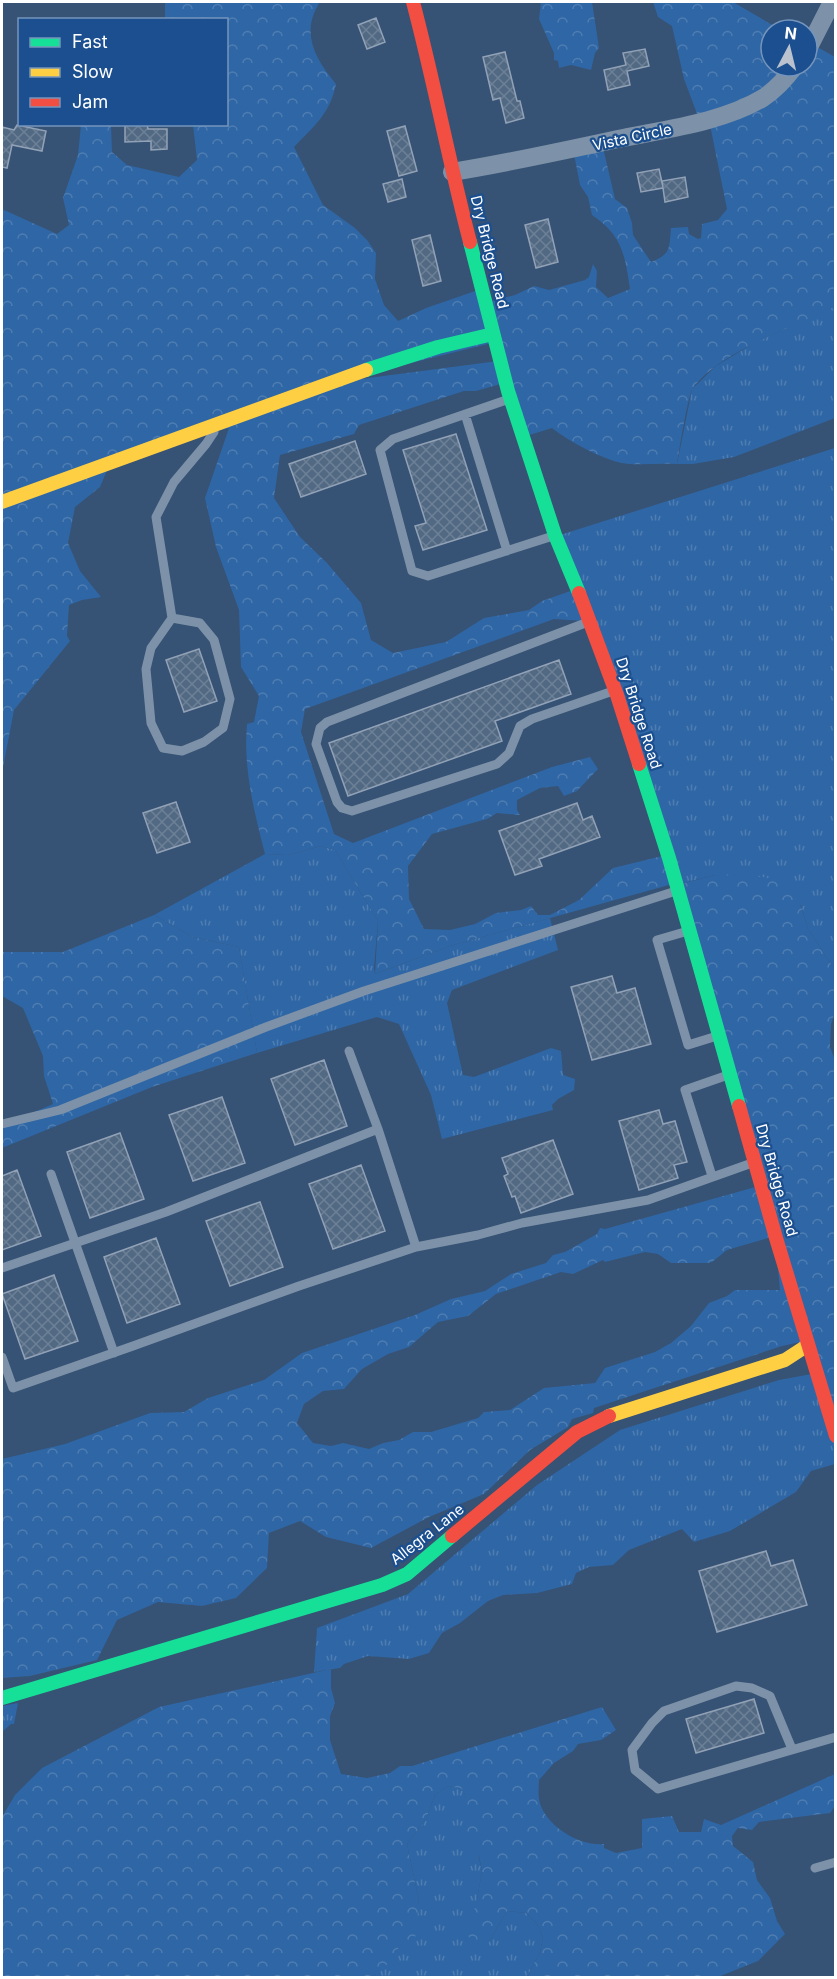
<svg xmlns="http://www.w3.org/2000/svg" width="837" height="1979" font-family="Inter,sans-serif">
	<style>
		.grass { fill: url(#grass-tufts) }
		.forest { fill: url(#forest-crowns); fill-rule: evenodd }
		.building { fill: url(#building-cross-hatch); stroke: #92a2b6; stroke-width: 1.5 }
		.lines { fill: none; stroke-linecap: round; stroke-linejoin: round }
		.lane { stroke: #7d92a8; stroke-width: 9 }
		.street { stroke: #7d92a8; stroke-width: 18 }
		.fast { stroke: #16e098; stroke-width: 14 }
		.slow { stroke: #ffcf43; stroke-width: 14 }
		.jam { stroke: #f24e42; stroke-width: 14 }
		.labels { text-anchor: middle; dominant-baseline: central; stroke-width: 4.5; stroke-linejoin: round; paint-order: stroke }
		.street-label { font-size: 15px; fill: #fff; stroke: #1b4f8f }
	</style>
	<defs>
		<pattern id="grass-tufts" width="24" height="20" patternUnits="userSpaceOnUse" patternTransform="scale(1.5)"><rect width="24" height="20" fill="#2f66a5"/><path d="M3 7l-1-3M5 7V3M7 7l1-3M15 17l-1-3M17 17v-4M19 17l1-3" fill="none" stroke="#4e7db2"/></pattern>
		<pattern id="forest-crowns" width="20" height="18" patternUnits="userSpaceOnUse" patternTransform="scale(1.5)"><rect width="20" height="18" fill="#2f66a5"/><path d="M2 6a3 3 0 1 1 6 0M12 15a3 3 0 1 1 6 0" fill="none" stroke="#4e7db2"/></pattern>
		<pattern id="building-cross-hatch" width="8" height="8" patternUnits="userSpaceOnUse" patternTransform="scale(1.5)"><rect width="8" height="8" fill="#526984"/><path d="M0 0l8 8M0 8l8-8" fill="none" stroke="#6c8096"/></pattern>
	</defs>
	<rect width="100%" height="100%" fill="#365274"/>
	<path class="grass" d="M835,306V418L734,457L693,464H677L692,389L716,366L754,343Z
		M835,448V970L808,929L801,905L715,875L676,885L560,535Z
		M321,846L335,850L378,921L374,968L375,974L450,946L550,918L558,950L452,990L447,1003L463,1075L474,1077L551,1048L561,1051L563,1075L575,1079L574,1090L558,1099L552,1105L553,1110L442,1139L431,1095L399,1024L377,1017L257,1053L239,947L193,937L154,915L265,854L288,855Z
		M817,1373L835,1436V1464L811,1471L796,1492L730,1531L694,1542L682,1529L629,1550L613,1565L589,1567L576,1573L572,1584L537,1593L503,1595L488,1601L460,1623L442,1633L429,1653L409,1659L368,1656L344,1664L340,1668L314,1672L317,1628L408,1594L537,1485L620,1430L779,1380Z
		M18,1703L14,1724H11L2,1732V1706Z
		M448,1786L462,1789L465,1795L482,1871L477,1900L489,1942L507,1911L526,1913L537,1924L543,1938L540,1952L527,1977L372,1978C386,1966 393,1950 408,1940L419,1901L407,1844L426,1819L435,1795Z"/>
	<path class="forest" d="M165,2H320C300,32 315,59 336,84C330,114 314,126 294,147L323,205L355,228L367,240L376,253L375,279L384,305L398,321L426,308L481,289L487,302L515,295L534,286L549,290L585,280L589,277L593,264L597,271L596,287L608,298L630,289C625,255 622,235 592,215L588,197L580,185L573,149L602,143L615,199L627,208L632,223L633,235L651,262C671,254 669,249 671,228L688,227L689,234L698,239L701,238L702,224L718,220L727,209L709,120L699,119L684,79L672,26L658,17L653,2H733L781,30H771V66H807V47L812,44L835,57V306C794,328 721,350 693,388C688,395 679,451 677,464C661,463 645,465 629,464C608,463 568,441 552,428L523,437L504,383L476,391H464L359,425L354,434L280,455L274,498L300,537L327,563L361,603L371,640L393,653L446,642L484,618L529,610L542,601L576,589L583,621L554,619L305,709L301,732L334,834L353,843L552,767L590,757L598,769L577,791L564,796L558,786L540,788L517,800V810L520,815L497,813L487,819L432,834L408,866L409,899L424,929L450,930L475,924L496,913L521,910L531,906L538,915H550L579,900L613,868L662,856L676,883L450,946L375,974L378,921L335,850L321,846L288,855L265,854C254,811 243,769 247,724L254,722L259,696L241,667L239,610L216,547L205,498L229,428L111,461L100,487L75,507L68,543L80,571L101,597L82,600L69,605L67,636L70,641L14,710L2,773V209L57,234L69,225L63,198L78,155L81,125H111L112,152L127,165L179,177L197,160L193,125L226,124V20L165,19ZM496,342L498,361L330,383Z
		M541,2H592L599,48L595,53L591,70L571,65L559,68L558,61L554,60V53L539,19Z
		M715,875L764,877L779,882L801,906L808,929L835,970V1013L831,1024L830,1047L836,1063L835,1436L805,1341L782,1346L594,1408L593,1413L572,1419L568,1427L530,1450L484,1494L429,1517L371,1548L326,1537L300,1521L269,1533L267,1568L236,1598L202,1606L158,1602L117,1620L97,1660L30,1676L2,1678V1459L65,1444L150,1413L184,1412L208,1398L264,1380L302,1353L415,1315L451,1299L485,1291L511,1274L546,1263L553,1255L565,1252L597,1234L600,1228L605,1229L759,1186L677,885ZM775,1236L780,1290H735L727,1296L709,1303L691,1326L671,1343L655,1352L605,1368L595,1383L544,1388L510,1410L484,1412L478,1418L431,1432H413L399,1440L383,1443L369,1449L343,1443L331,1446L313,1443L297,1423L304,1404L323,1391L344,1389L362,1369L388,1354L409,1347L438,1322L468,1316L496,1294L561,1272L573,1274L603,1260L605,1262L645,1252L658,1254L671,1263H708L712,1262L727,1250Z
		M154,915L193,937L239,947L257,1053L152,1087L2,1148V1126L53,1104L44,1076L43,1056L23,1008L2,996V952H63Z
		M331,1669V1688L335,1703L330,1716V1740L341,1774L367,1778L390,1773L400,1766H412L602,1707L616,1730L601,1740L578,1744L573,1751L554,1763L539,1780C539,1786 538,1793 539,1799C543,1824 579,1847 604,1844V1848L616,1853L642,1848V1819L672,1816L679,1832H701L704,1819L721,1825L835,1774V1806L830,1813L759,1822L752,1830L738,1828L732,1836L733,1846L753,1862L757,1880L770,1898L777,1921L785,1934L758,1961L718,1977H527L540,1952L543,1938L537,1924L526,1913L507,1911L489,1942L471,1951L468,1932L477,1900L482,1871L479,1856L468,1847L465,1795L462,1789L448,1786L435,1795L426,1819L407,1844L419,1901L415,1940C398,1941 394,1957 384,1968C381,1972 376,1974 372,1977H2V1817L15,1795L42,1768L159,1707Z"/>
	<path class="building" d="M376,18L385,42L367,49L358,25Z
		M645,49L649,66L627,71L630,85L608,90L604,70L626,65L623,53Z
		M505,52L517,101H520L524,118L506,123L500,98L493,100L483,57Z
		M125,124H147L148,129H167V149L151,150V141L125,142Z
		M17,125L46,131L42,151L12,145L7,168L2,167V127L14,130Z
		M405,126L417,171L399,176L387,131Z
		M659,169L663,187L662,181L685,177L688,197L665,202L663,188L641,192L637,173Z
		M402,179L406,197L388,202L383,184Z
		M548,219L558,262L536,268L525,225Z
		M430,235L441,281L423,286L412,240Z
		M456,434L487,530L423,550L415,526L426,523L403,450Z
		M355,441L366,474L301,497L289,464Z
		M199,649L217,701L184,712L166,660Z
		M559,660L571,694L495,721L502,741L348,796L329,743Z
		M176,802L190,842L157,853L143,813Z
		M577,803L583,820L592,816L600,837L539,859L542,866L515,875L499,831Z
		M612,976L617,993L635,988L651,1044L592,1060L571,987Z
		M324,1060L347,1126L295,1145L271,1079Z
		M222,1097L245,1163L193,1181L169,1115Z
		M659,1110L663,1124L675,1121L687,1162L674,1165L678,1178L639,1190L619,1121Z
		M120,1133L144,1199L90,1218L67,1152Z
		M553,1140L573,1194L521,1213L515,1196L512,1197L504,1176L508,1174L502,1158Z
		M361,1165L385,1231L333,1249L309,1184Z
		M17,1170L41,1236L2,1250V1176Z
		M260,1202L283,1267L230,1286L206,1221Z
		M156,1238L180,1304L127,1323L104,1257Z
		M54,1275L78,1341L25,1359L2,1294Z
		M766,1551L771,1566L793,1560L807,1605L717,1632L699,1571Z
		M754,1699L764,1733L696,1753L686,1719Z"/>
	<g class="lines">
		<path class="lane" d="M509,399L393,439L380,450L412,571L428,576L553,536
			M465,414L507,551
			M172,618L151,648L146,669L151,723L163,748L182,751L204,742L223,728L230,699L214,640L200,623L172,618L156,517L174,482L206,444L214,432
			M588,622L327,722L320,728L316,744L337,802L342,808L352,811L497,764L509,753L520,726L532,719L613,691
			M688,931L657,940L688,1045L717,1036
			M349,1051L378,1129
			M2,1124L60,1110L266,1027L364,991L676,891
			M51,1174L114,1353
			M712,1176L685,1090L728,1075
			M2,1268L166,1212L378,1129L416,1247
			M2,1357L13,1388L133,1346L299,1286L416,1247L478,1235L522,1223L648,1200L752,1163
			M792,1749L770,1696L752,1688L736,1686L664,1711L652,1723L632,1750L635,1770L658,1789L836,1737
			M815,1868L836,1862"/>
		<path class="street" d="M807,51L832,2
			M452,172C509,163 566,150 623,138C667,129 723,122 763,98C775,90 787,77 795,66"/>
		<path class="fast" d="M470,242L508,391L555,535L579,593
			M366,370L438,347L493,334
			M639,764L669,858L739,1106
			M2,1698L382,1585L407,1574L452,1536"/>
		<path class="slow" d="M2,502L366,370
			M609,1416L785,1360L808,1345"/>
		<path class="jam" d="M413,2C434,81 449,162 470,242
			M579,593L617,695L639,764
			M739,1106L776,1238L836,1436
			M452,1536L577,1432L609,1416"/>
	</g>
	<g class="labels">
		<g class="street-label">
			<text transform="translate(632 137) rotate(-12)">Vista Circle</text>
			<text transform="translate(490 252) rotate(76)">Dry Bridge Road</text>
			<text transform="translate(639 713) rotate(72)">Dry Bridge Road</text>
			<text transform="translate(777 1180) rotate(74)">Dry Bridge Road</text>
			<text transform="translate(427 1534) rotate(-38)">Allegra Lane</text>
		</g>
	</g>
	<rect width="837" height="1979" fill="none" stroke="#ffffff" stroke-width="6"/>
	<rect x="18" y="18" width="210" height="108" fill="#1b4f8f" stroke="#7695bc" stroke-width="1.5"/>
	<rect x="30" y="38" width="30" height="9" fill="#16e098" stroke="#7695bc" stroke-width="1.5"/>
	<text x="72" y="48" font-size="18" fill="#ffffff">Fast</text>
	<rect x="30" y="68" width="30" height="9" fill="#ffcf43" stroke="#7695bc" stroke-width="1.5"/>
	<text x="72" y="78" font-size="18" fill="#ffffff">Slow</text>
	<rect x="30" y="98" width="30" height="9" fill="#f24e42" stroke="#7695bc" stroke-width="1.5"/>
	<text x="72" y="108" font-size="18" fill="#ffffff">Jam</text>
	<g transform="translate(789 48) rotate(7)"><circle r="28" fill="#1b4f8f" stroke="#7695bc" stroke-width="1.5"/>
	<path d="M0-4.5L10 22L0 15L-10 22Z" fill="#b9c2ce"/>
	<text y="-9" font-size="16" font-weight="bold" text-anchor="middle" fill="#ffffff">N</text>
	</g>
</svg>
